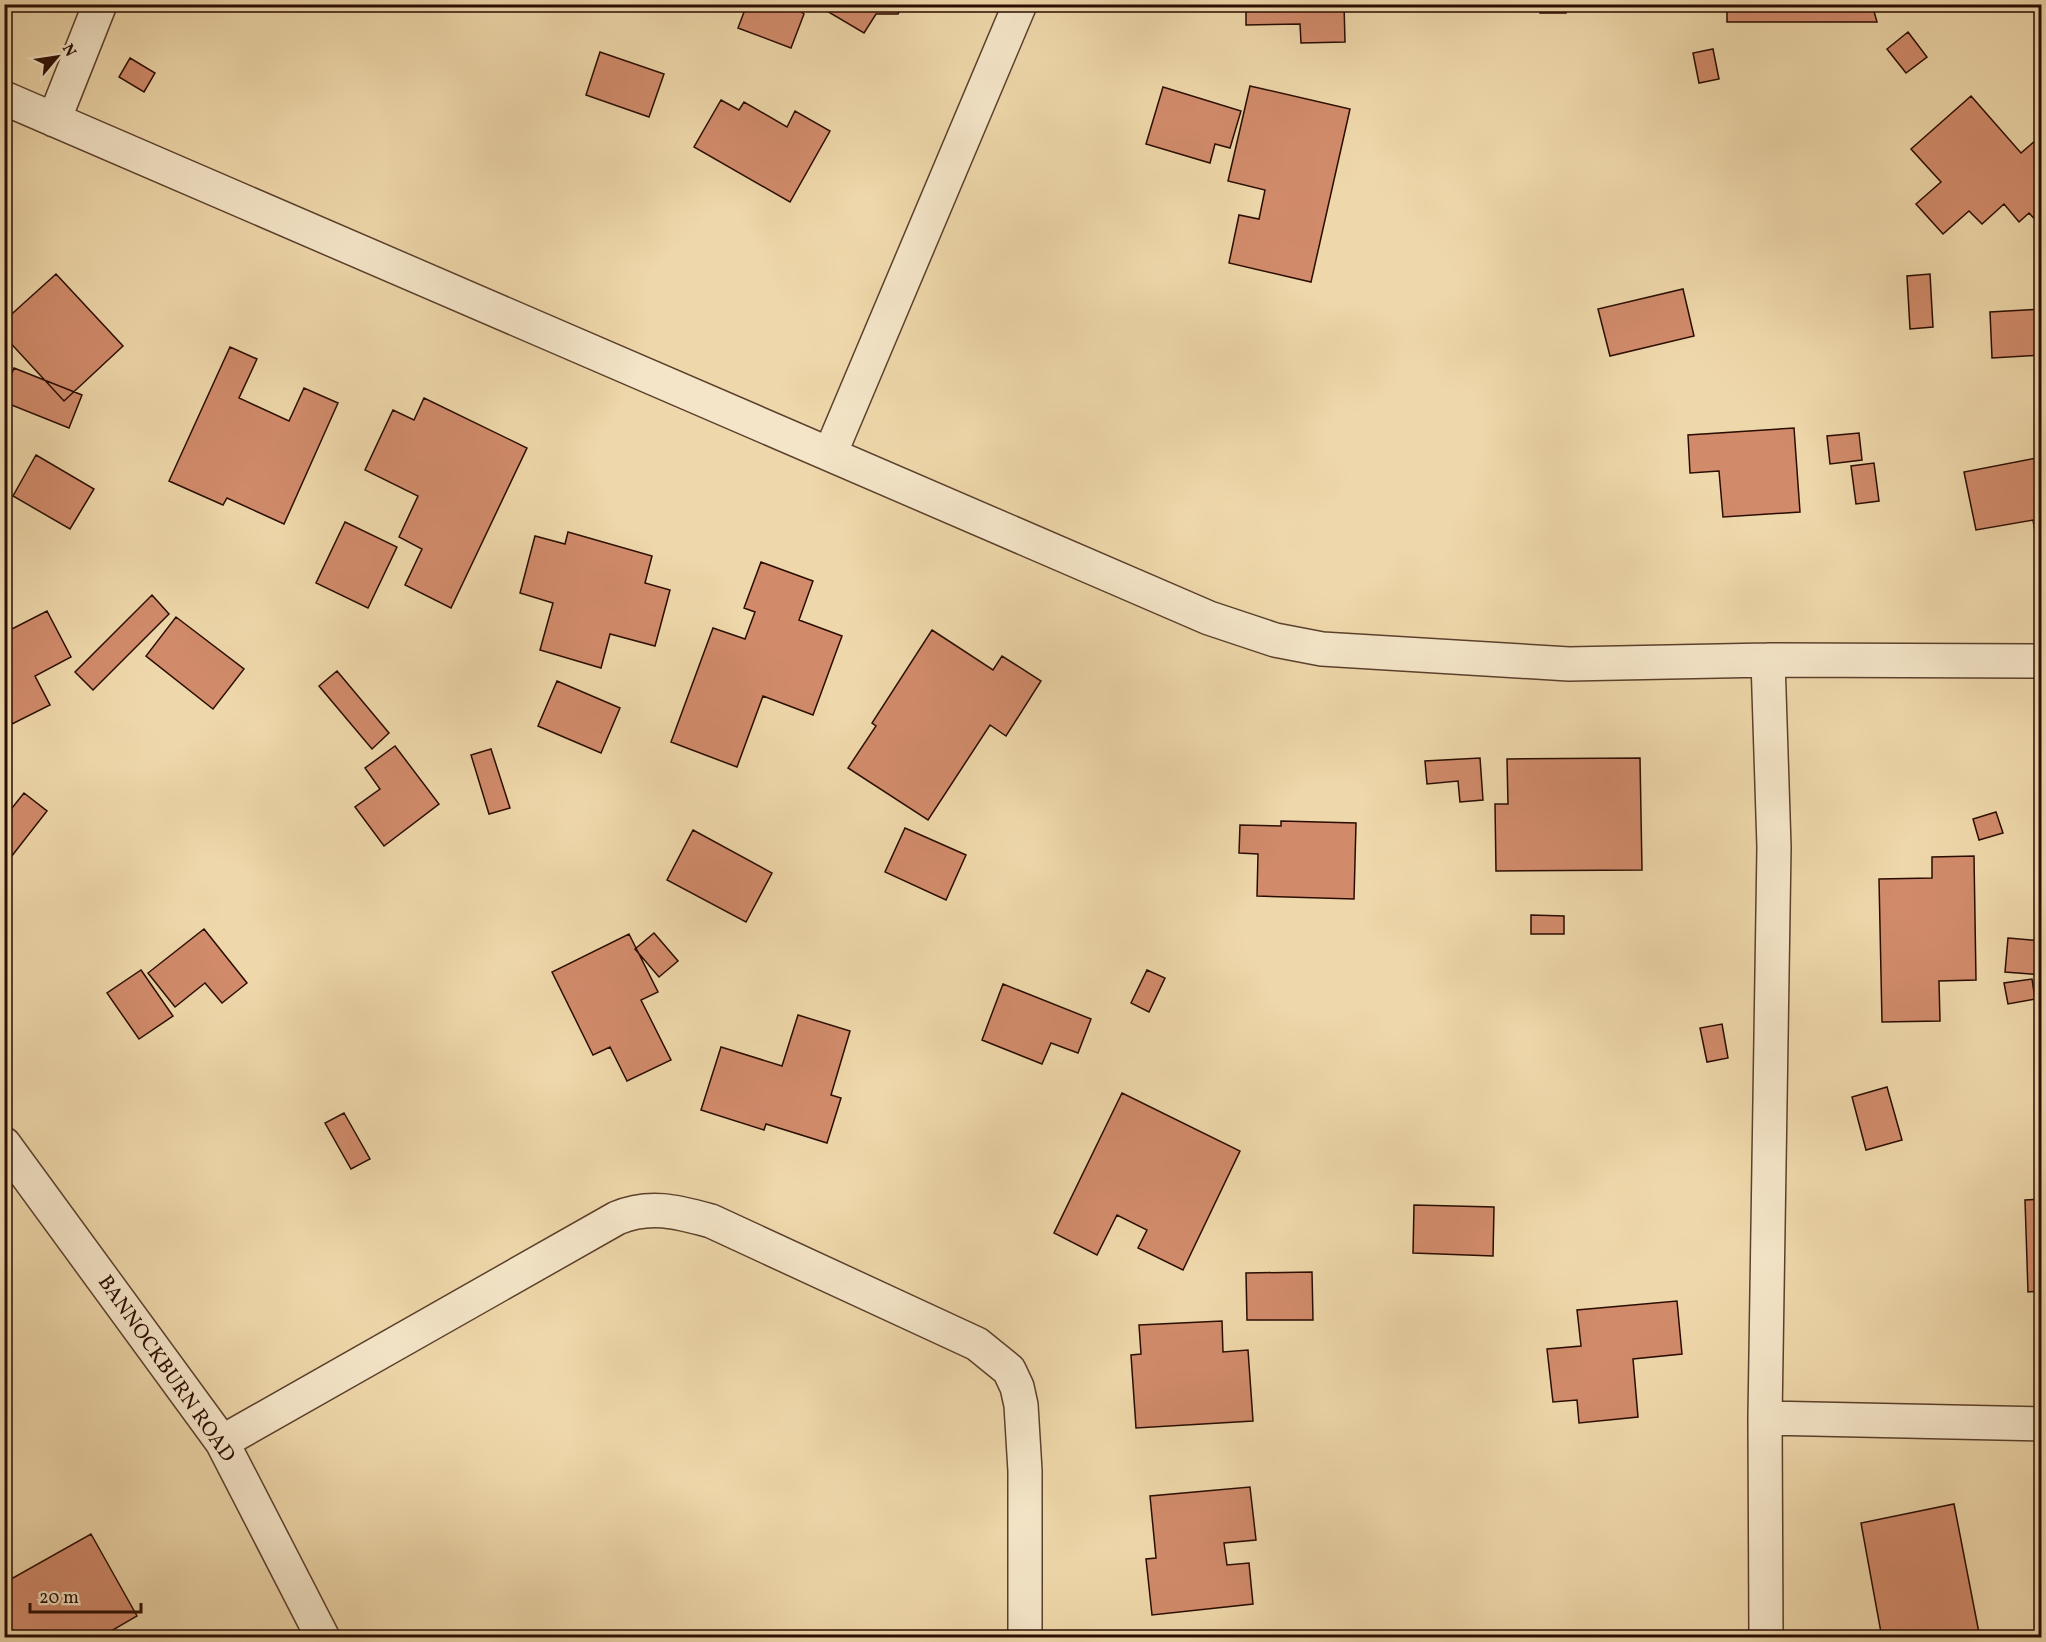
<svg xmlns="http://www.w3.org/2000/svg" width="2046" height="1642" font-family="Vollkorn,serif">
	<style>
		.building { fill: #d18b6b; stroke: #2a0d02; stroke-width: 1.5 }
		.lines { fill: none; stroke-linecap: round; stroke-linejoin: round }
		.minor-casing { stroke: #5b402c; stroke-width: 36 }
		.minor { stroke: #f4e5c8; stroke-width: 33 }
		.labels { text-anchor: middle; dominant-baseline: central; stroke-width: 5; stroke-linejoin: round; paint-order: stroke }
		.street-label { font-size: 21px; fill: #2a0d02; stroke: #f4e5c8 }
	</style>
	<rect width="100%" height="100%" fill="#eed7aa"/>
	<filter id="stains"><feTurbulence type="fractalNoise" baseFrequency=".00333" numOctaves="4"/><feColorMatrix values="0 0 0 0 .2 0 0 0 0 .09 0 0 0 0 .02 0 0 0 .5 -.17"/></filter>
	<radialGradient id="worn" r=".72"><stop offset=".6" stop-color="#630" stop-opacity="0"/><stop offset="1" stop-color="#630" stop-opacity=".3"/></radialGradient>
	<path class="building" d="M747,4H791L804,14L791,48L738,28Z
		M815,4H903L898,14H876L864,33Z
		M1246,4H1344L1345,42L1301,43L1300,24L1246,25Z
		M1540,4H1566V13H1540Z
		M1727,4H1872L1877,22H1727Z
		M1908,32L1927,57L1906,73L1887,49Z
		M1713,49L1719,79L1699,83L1693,53Z
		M600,52L664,74L649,117L586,95Z
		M130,58L155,73L144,92L119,77Z
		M1250,86L1350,109L1311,282L1229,263L1239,215L1259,219L1265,190L1228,181Z
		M1163,87L1241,111L1230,148L1215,144L1210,163L1146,144Z
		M1971,96L2021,153L2042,135V227L2029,213L2019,222L2004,204L1982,224L1969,211L1943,234L1916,204L1941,182L1911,149Z
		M721,100L739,110L744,102L787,127L795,111L830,131L790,202L694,147Z
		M56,274L123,346L64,401L4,336V321Z
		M1930,274L1933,327L1910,329L1907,276Z
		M1683,289L1694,336L1610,356L1598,309Z
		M2042,309V355L1992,358L1990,312Z
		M230,347L257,359L239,398L289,421L304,388L338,403L284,524L227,498L223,505L169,481Z
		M14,368L82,395L69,428L4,402V393Z
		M424,398L527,448L451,608L405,585L422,549L399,537L418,496L365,470L393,410L414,420Z
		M1794,428L1800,512L1723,517L1719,471L1690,473L1688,435Z
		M1859,433L1862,460L1830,464L1827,436Z
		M36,455L94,489L70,529L13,496Z
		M2042,457V547L2038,548L2033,520L1976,530L1964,472Z
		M1874,463L1879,501L1856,504L1851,466Z
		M345,522L397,547L368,608L316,583Z
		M568,532L652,556L645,583L670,590L655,646L610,634L601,668L540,650L553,603L520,593L535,536L565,544Z
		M761,562L813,581L799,620L842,636L813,715L763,696L737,767L671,742L713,628L745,639L755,612L744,608Z
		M152,595L169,614L93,690L75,672Z
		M47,611L71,657L35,676L50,705L4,728V633Z
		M176,617L244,669L213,709L146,656Z
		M932,630L993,670L1002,656L1041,681L1006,736L990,725L928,820L848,768L876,726L872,723Z
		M337,671L389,733L372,749L319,686Z
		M557,681L620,708L601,753L538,726Z
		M395,746L439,804L384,846L355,807L380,789L365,768Z
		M491,749L510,808L489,814L471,755Z
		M1480,758L1483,800L1460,802L1458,781L1427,784L1425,761Z
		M1640,758L1642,870L1496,871L1495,804H1508L1507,759Z
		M24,793L47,811L4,866V818Z
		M1996,812L2003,833L1979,840L1973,819Z
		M1281,821L1356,823L1354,899L1257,896L1258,854L1239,853L1240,825L1281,826Z
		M905,828L966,855L946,900L885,872Z
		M693,830L772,873L746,922L667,880Z
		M2036,838H2042V918H2037Z
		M1974,856L1976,980L1939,981L1940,1021L1882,1022L1879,879L1932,878V857Z
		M1531,915L1564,916V934H1531Z
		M204,929L247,983L222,1003L205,983L175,1007L148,973Z
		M654,933L678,961L659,977L635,949Z
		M629,934L658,992L641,1000L671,1060L627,1081L610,1047L593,1055L552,972Z
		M2008,938L2042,941V975L2005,972Z
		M141,970L173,1016L139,1039L107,993Z
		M1147,970L1165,978L1149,1012L1131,1003Z
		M2032,979L2035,999L2008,1004L2004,983Z
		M1003,984L1091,1019L1078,1053L1051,1043L1042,1064L982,1040Z
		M798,1015L850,1031L831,1095L841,1098L827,1143L766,1124L764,1130L701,1110L721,1047L782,1066Z
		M1722,1024L1728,1058L1707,1062L1700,1028Z
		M1887,1087L1902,1140L1866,1150L1852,1097Z
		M1122,1093L1240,1151L1183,1270L1138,1248L1147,1230L1117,1215L1097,1255L1054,1233Z
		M344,1113L370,1159L351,1169L325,1123Z
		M2042,1199V1291L2028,1292L2025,1200Z
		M1414,1205L1494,1207L1493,1256L1413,1253Z
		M1312,1272L1313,1320H1247L1246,1273Z
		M1677,1301L1682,1354L1633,1359L1638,1417L1579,1423L1577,1400L1553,1402L1547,1349L1581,1346L1577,1310Z
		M1222,1321L1223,1352L1248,1350L1253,1421L1136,1428L1131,1355L1141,1354L1139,1325Z
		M1250,1487L1256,1540L1224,1543L1227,1565L1249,1563L1253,1604L1152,1615L1146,1559L1156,1558L1150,1496Z
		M1954,1504L1980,1638H1882L1861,1523Z
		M91,1534L137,1616L99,1638H4V1583Z"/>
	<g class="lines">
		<defs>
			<path id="minor" d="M4,98L1209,618L1275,640L1322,649L1569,664L1768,660L2042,661
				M54,120L100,4
				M830,454L1020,4
				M4,1144L222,1442L323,1638
				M1765,1418L2042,1424
				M222,1442L617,1218C650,1204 678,1212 711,1221L977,1344L1009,1370L1017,1387L1021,1405L1025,1471V1638
				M1766,1638L1765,1418L1774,847L1768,660"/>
		</defs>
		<use href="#minor" class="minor-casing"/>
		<use href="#minor" class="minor"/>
	</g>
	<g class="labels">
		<g class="street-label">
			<text transform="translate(166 1369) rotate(55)">BANNOCKBURN ROAD</text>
		</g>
	</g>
	<rect width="2046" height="1642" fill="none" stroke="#eed7aa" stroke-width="24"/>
	<rect x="6" y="6" width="2034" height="1630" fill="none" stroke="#2a0d02" stroke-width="3"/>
	<rect x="12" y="12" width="2022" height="1618" fill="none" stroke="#2a0d02" stroke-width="1.5"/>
	<g transform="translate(57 57) rotate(61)" stroke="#f4e5c8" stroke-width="4.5" paint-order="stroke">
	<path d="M0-4.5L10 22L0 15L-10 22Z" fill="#2a0d02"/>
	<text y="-9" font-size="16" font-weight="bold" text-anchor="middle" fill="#2a0d02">N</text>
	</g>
	<path d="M30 1603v9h111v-9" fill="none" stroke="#2a0d02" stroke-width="3"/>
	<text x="39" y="1603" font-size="18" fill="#2a0d02" stroke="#f4e5c8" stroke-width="4.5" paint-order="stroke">20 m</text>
	<rect width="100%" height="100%" filter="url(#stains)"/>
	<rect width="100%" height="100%" fill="url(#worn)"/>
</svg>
